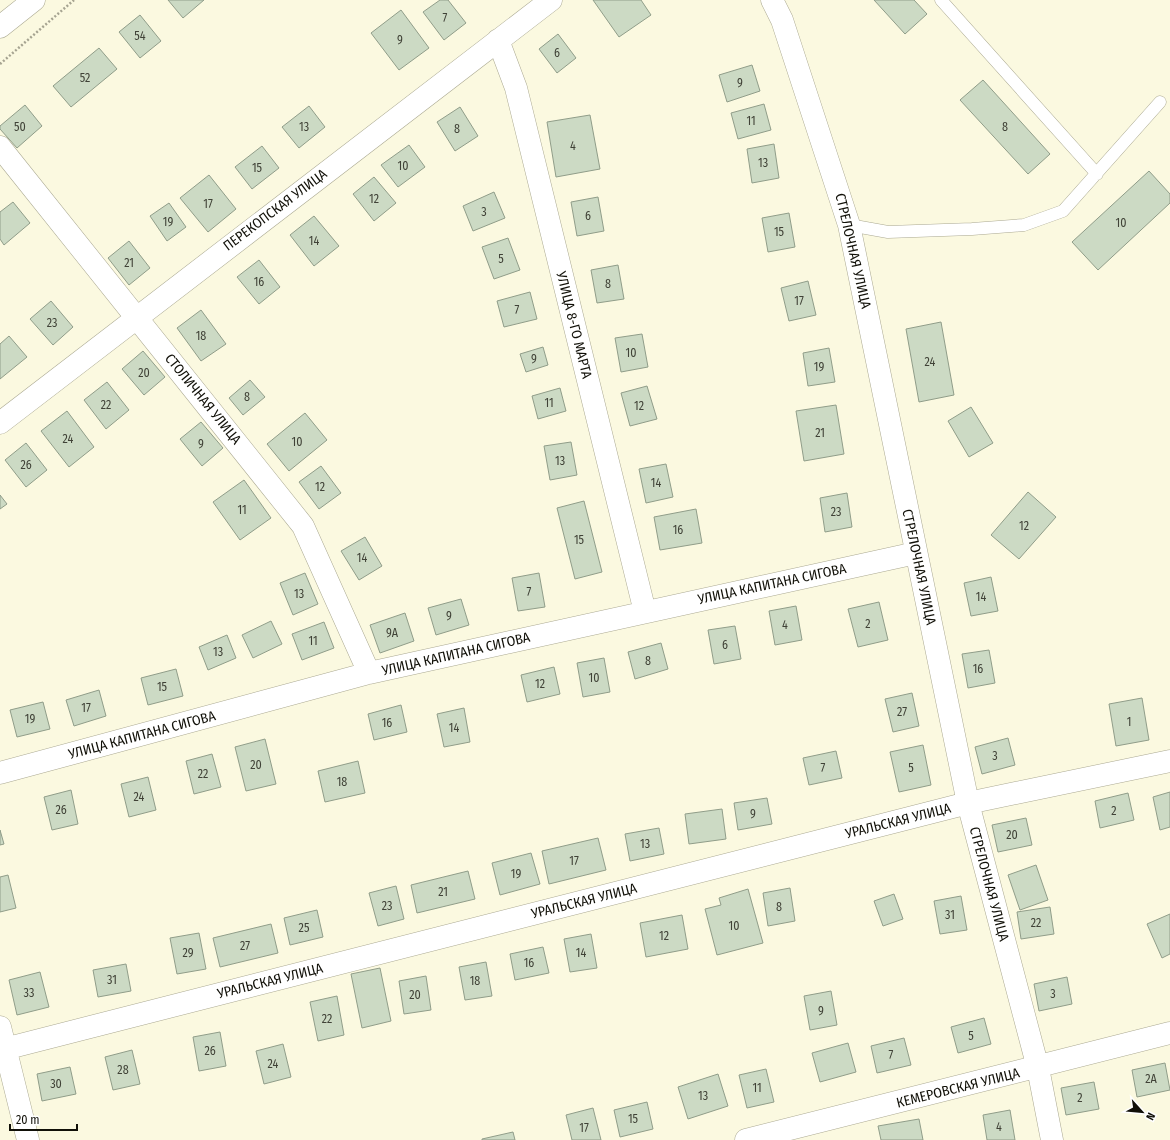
<svg xmlns="http://www.w3.org/2000/svg" width="1170" height="1140" font-family="'Fira Sans Condensed',sans-serif">
	<style>
		.building { fill: #ccdac4; stroke: #909d89 }
		.lines { fill: none; stroke-linecap: round; stroke-linejoin: round }
		.service-casing { stroke: #aba992; stroke-width: 13 }
		.minor-casing { stroke: #aba992; stroke-width: 23 }
		.secondary-casing { stroke: #aba992; stroke-width: 23 }
		.path { stroke: #a6a491; stroke-width: 2.5; stroke-dasharray: 2 2; stroke-linecap: butt }
		.service { stroke: #fff; stroke-width: 12 }
		.minor { stroke: #fff; stroke-width: 22 }
		.secondary { stroke: #fff; stroke-width: 22 }
		.labels { text-anchor: middle; dominant-baseline: central; stroke-width: 4; stroke-linejoin: round; paint-order: stroke }
		.number-label { font-size: 12px; fill: #404237 }
		.street-label { font-size: 14px; fill: #111008; stroke: #fff }
	</style>
	<rect width="100%" height="100%" fill="#fbf9e0"/>
	<path class="building" d="M168,0H204L183,18Z
		M440,0H448L466,23L444,40L423,12Z
		M593,0H641L651,15L619,37Z
		M874,0H914L927,14L905,34Z
		M401,10L429,48L399,70L371,33Z
		M140,15L161,41L140,58L119,32Z
		M558,34L576,58L557,73L539,49Z
		M99,48L117,69L71,107L53,86Z
		M752,65L760,91L727,102L719,75Z
		M983,80L1050,154L1028,174L960,100Z
		M764,104L771,130L738,139L731,113Z
		M25,105L42,126L17,148L0,129V126Z
		M309,106L325,127L299,148L282,127Z
		M460,107L478,136L455,151L437,122Z
		M590,115L600,169L556,177L547,122Z
		M774,144L779,178L752,183L747,149Z
		M409,145L425,167L398,187L381,165Z
		M262,146L279,168L252,189L235,167Z
		M1149,171L1170,194V203L1098,270L1072,242Z
		M209,175L236,209L208,232L180,198Z
		M374,177L396,203L374,221L353,194Z
		M494,192L505,218L473,231L463,206Z
		M598,197L604,231L577,236L571,202Z
		M13,202L30,223L4,245L0,239V212Z
		M169,203L186,227L167,241L150,216Z
		M789,213L795,247L768,252L762,218Z
		M314,216L339,246L314,266L290,235Z
		M508,238L520,270L494,279L482,247Z
		M129,241L150,268L129,285L108,258Z
		M259,260L280,287L259,304L237,277Z
		M618,265L624,299L597,303L591,270Z
		M808,281L816,315L789,321L781,288Z
		M530,292L537,319L504,327L497,301Z
		M51,301L73,327L53,345L30,319Z
		M201,310L226,344L201,361L177,328Z
		M941,322L954,395L919,402L906,329Z
		M642,334L648,367L621,372L615,338Z
		M9,336L27,357L0,379V344Z
		M543,347L548,365L526,372L520,354Z
		M829,348L835,382L808,386L803,353Z
		M143,351L165,377L144,395L122,369Z
		M250,380L265,397L243,415L229,398Z
		M107,382L129,410L106,429L84,400Z
		M647,386L657,419L630,426L621,393Z
		M560,388L566,411L538,419L532,396Z
		M836,405L844,454L804,461L796,411Z
		M971,407L993,443L969,457L948,421Z
		M67,411L94,447L69,467L41,431Z
		M305,413L327,440L289,471L267,444Z
		M201,422L223,448L202,466L180,439Z
		M571,442L577,475L550,480L544,446Z
		M26,443L47,470L26,487L5,460Z
		M666,464L673,497L646,503L639,469Z
		M321,466L341,493L319,509L299,482Z
		M244,480L271,518L240,540L213,502Z
		M1028,492L1056,517L1019,559L991,535Z
		M847,493L852,527L825,532L820,498Z
		M0,495L7,504L0,509Z
		M584,501L602,572L575,579L557,508Z
		M696,509L702,543L660,550L654,517Z
		M365,537L382,566L359,580L341,551Z
		M305,573L318,604L293,615L280,583Z
		M539,573L545,607L518,611L512,578Z
		M991,577L998,611L971,616L964,583Z
		M461,599L469,625L436,635L428,608Z
		M879,602L888,640L858,647L848,609Z
		M796,606L802,640L775,645L769,611Z
		M405,613L414,641L380,653L370,625Z
		M271,621L282,644L253,658L242,635Z
		M324,622L334,648L302,660L292,634Z
		M735,626L741,659L714,664L708,630Z
		M227,635L236,658L208,670L199,647Z
		M661,643L668,669L635,679L628,652Z
		M989,650L995,683L968,688L962,654Z
		M604,658L610,692L583,697L577,663Z
		M554,667L560,694L527,702L521,675Z
		M176,669L183,696L148,705L141,678Z
		M99,690L106,716L74,726L66,700Z
		M912,693L919,726L893,732L885,699Z
		M1142,698L1149,740L1116,746L1109,704Z
		M43,702L50,729L17,737L10,710Z
		M401,705L407,732L374,740L368,714Z
		M464,708L470,742L444,747L437,714Z
		M1008,738L1015,765L982,774L975,747Z
		M265,739L276,784L246,791L235,747Z
		M923,745L931,785L899,792L890,752Z
		M836,751L842,778L809,785L803,758Z
		M212,754L221,787L194,794L186,761Z
		M358,761L365,793L325,802L318,771Z
		M148,777L156,810L129,817L121,784Z
		M71,790L78,824L52,830L44,797Z
		M1170,792V827L1160,830L1153,797Z
		M1128,793L1134,820L1100,828L1095,801Z
		M767,798L772,824L738,830L734,803Z
		M722,809L726,839L689,844L685,814Z
		M1026,818L1032,845L998,852L992,825Z
		M659,828L664,854L630,861L625,834Z
		M0,830L4,844L0,845Z
		M598,838L606,870L549,884L542,851Z
		M531,853L540,884L500,895L492,863Z
		M1036,865L1048,900L1020,910L1008,875Z
		M468,871L475,899L417,913L411,885Z
		M8,875L16,908L0,912V877Z
		M396,886L404,919L378,926L369,893Z
		M790,888L795,921L768,926L763,893Z
		M748,889L763,943L717,955L705,909L721,905L719,898Z
		M894,894L903,919L883,926L874,901Z
		M961,896L967,930L940,934L934,901Z
		M1050,907L1054,934L1021,939L1017,912Z
		M317,910L323,937L290,945L284,918Z
		M1170,914V954L1162,958L1147,924Z
		M682,915L688,949L646,957L640,923Z
		M271,924L278,953L220,967L213,938Z
		M199,933L206,969L177,974L170,938Z
		M591,934L597,968L570,972L564,939Z
		M543,947L549,973L515,980L510,954Z
		M486,962L492,996L465,1000L459,967Z
		M126,964L131,991L98,997L93,970Z
		M380,968L391,1021L362,1028L351,974Z
		M40,972L49,1007L17,1015L9,980Z
		M426,976L431,1010L404,1014L399,981Z
		M1067,977L1072,1004L1039,1011L1034,984Z
		M831,991L837,1025L810,1030L804,996Z
		M337,996L344,1035L318,1041L310,1002Z
		M984,1018L991,1044L958,1053L951,1027Z
		M220,1032L226,1066L199,1071L193,1037Z
		M904,1038L911,1065L877,1073L871,1046Z
		M848,1043L856,1072L820,1082L812,1053Z
		M283,1044L291,1077L264,1084L256,1051Z
		M132,1050L140,1084L113,1090L105,1057Z
		M1165,1063L1170,1090L1137,1097L1132,1070Z
		M70,1067L76,1094L42,1101L37,1074Z
		M766,1069L774,1102L747,1108L739,1075Z
		M718,1074L728,1106L688,1119L678,1087Z
		M1094,1082L1099,1109L1066,1115L1061,1088Z
		M647,1102L653,1129L620,1137L614,1110Z
		M593,1108L601,1140H572L566,1115Z
		M1010,1110L1015,1140H987L983,1115Z
		M919,1119L923,1140H881L878,1126Z
		M513,1132L515,1140H482V1139Z"/>
	<g class="lines">
		<defs>
			<path id="service" d="M941,0L1097,174
				M849,225L888,232L972,229L1024,225L1063,211L1160,102"/>
			<path id="minor" d="M772,0L782,20L849,225L968,803L1038,1068L1052,1140
				M498,40L516,88L645,612
				M0,147L303,526L369,673
				M0,423L551,0
				M0,773L369,673L916,553
				M0,1027L28,1140
				M0,1050L968,803L1170,761
				M746,1140L1170,1033"/>
			<path id="secondary" d="M0,27L34,0"/>
		</defs>
		<use href="#service" class="service-casing"/>
		<use href="#minor" class="minor-casing"/>
		<use href="#secondary" class="secondary-casing"/>
		<path class="path" d="M0,64L74,0"/>
		<use href="#service" class="service"/>
		<use href="#minor" class="minor"/>
		<use href="#secondary" class="secondary"/>
	</g>
	<g class="labels">
		<g class="number-label">
			<text x="445" y="18">7</text>
			<text x="140" y="36">54</text>
			<text x="400" y="40">9</text>
			<text x="557" y="53">6</text>
			<text x="85" y="78">52</text>
			<text x="740" y="83">9</text>
			<text x="751" y="121">11</text>
			<text x="20" y="127">50</text>
			<text x="304" y="127">13</text>
			<text x="1005" y="127">8</text>
			<text x="457" y="129">8</text>
			<text x="573" y="146">4</text>
			<text x="763" y="163">13</text>
			<text x="403" y="166">10</text>
			<text x="257" y="168">15</text>
			<text x="374" y="199">12</text>
			<text x="208" y="204">17</text>
			<text x="484" y="212">3</text>
			<text x="588" y="216">6</text>
			<text x="168" y="222">19</text>
			<text x="1121" y="223">10</text>
			<text x="779" y="232">15</text>
			<text x="314" y="241">14</text>
			<text x="501" y="259">5</text>
			<text x="129" y="263">21</text>
			<text x="259" y="282">16</text>
			<text x="608" y="284">8</text>
			<text x="799" y="301">17</text>
			<text x="517" y="310">7</text>
			<text x="52" y="323">23</text>
			<text x="201" y="336">18</text>
			<text x="631" y="353">10</text>
			<text x="534" y="359">9</text>
			<text x="930" y="362">24</text>
			<text x="819" y="367">19</text>
			<text x="144" y="373">20</text>
			<text x="247" y="397">8</text>
			<text x="549" y="403">11</text>
			<text x="106" y="405">22</text>
			<text x="639" y="406">12</text>
			<text x="820" y="433">21</text>
			<text x="68" y="439">24</text>
			<text x="297" y="442">10</text>
			<text x="201" y="444">9</text>
			<text x="560" y="461">13</text>
			<text x="26" y="465">26</text>
			<text x="656" y="483">14</text>
			<text x="320" y="487">12</text>
			<text x="242" y="510">11</text>
			<text x="836" y="512">23</text>
			<text x="1024" y="526">12</text>
			<text x="678" y="530">16</text>
			<text x="579" y="540">15</text>
			<text x="362" y="558">14</text>
			<text x="529" y="592">7</text>
			<text x="299" y="594">13</text>
			<text x="981" y="597">14</text>
			<text x="449" y="616">9</text>
			<text x="868" y="624">2</text>
			<text x="785" y="625">4</text>
			<text x="392" y="633">9А</text>
			<text x="313" y="641">11</text>
			<text x="725" y="645">6</text>
			<text x="218" y="652">13</text>
			<text x="648" y="661">8</text>
			<text x="978" y="669">16</text>
			<text x="594" y="678">10</text>
			<text x="540" y="684">12</text>
			<text x="162" y="687">15</text>
			<text x="86" y="708">17</text>
			<text x="902" y="712">27</text>
			<text x="30" y="719">19</text>
			<text x="1129" y="722">1</text>
			<text x="387" y="723">16</text>
			<text x="454" y="728">14</text>
			<text x="995" y="756">3</text>
			<text x="256" y="765">20</text>
			<text x="823" y="768">7</text>
			<text x="911" y="768">5</text>
			<text x="203" y="774">22</text>
			<text x="342" y="782">18</text>
			<text x="139" y="797">24</text>
			<text x="61" y="810">26</text>
			<text x="1114" y="811">2</text>
			<text x="753" y="814">9</text>
			<text x="1012" y="835">20</text>
			<text x="645" y="844">13</text>
			<text x="574" y="861">17</text>
			<text x="516" y="874">19</text>
			<text x="443" y="892">21</text>
			<text x="387" y="906">23</text>
			<text x="779" y="907">8</text>
			<text x="950" y="915">31</text>
			<text x="1036" y="923">22</text>
			<text x="734" y="926">10</text>
			<text x="304" y="928">25</text>
			<text x="664" y="936">12</text>
			<text x="245" y="946">27</text>
			<text x="188" y="953">29</text>
			<text x="581" y="953">14</text>
			<text x="529" y="963">16</text>
			<text x="112" y="980">31</text>
			<text x="475" y="981">18</text>
			<text x="29" y="993">33</text>
			<text x="1053" y="994">3</text>
			<text x="415" y="995">20</text>
			<text x="821" y="1011">9</text>
			<text x="327" y="1019">22</text>
			<text x="971" y="1036">5</text>
			<text x="210" y="1051">26</text>
			<text x="891" y="1055">7</text>
			<text x="273" y="1064">24</text>
			<text x="123" y="1070">28</text>
			<text x="1151" y="1079">2А</text>
			<text x="56" y="1084">30</text>
			<text x="757" y="1088">11</text>
			<text x="703" y="1096">13</text>
			<text x="1080" y="1098">2</text>
			<text x="633" y="1119">15</text>
			<text x="999" y="1127">4</text>
			<text x="584" y="1128">17</text>
		</g>
		<g class="street-label">
			<text transform="translate(275 210) rotate(-37)">ПЕРЕКОПСКАЯ УЛИЦА</text>
			<text transform="translate(853 251) rotate(77)">СТРЕЛОЧНАЯ УЛИЦА</text>
			<text transform="translate(574 325) rotate(76)">УЛИЦА 8-ГО МАРТА</text>
			<text transform="translate(203 399) rotate(51)">СТОЛИЧНАЯ УЛИЦА</text>
			<text transform="translate(919 567) rotate(78)">СТРЕЛОЧНАЯ УЛИЦА</text>
			<text transform="translate(772 584) rotate(-12)">УЛИЦА КАПИТАНА СИГОВА</text>
			<text transform="translate(456 654) rotate(-13)">УЛИЦА КАПИТАНА СИГОВА</text>
			<text transform="translate(142 735) rotate(-15)">УЛИЦА КАПИТАНА СИГОВА</text>
			<text transform="translate(898 821) rotate(-14)">УРАЛЬСКАЯ УЛИЦА</text>
			<text transform="translate(989 884) rotate(75)">СТРЕЛОЧНАЯ УЛИЦА</text>
			<text transform="translate(584 901) rotate(-14)">УРАЛЬСКАЯ УЛИЦА</text>
			<text transform="translate(270 981) rotate(-14)">УРАЛЬСКАЯ УЛИЦА</text>
			<text transform="translate(958 1088) rotate(-14)">КЕМЕРОВСКАЯ УЛИЦА</text>
		</g>
	</g>
	<g transform="translate(1142 1112) rotate(117)" stroke="#ffffff" stroke-width="3" paint-order="stroke">
	<path d="M0-3L7 15L0 10L-7 15Z" fill="#111008"/>
	<text y="-6" font-size="11" font-weight="bold" text-anchor="middle" fill="#111008">N</text>
	</g>
	<path d="M10 1124v6h67v-6" fill="none" stroke="#111008" stroke-width="2"/>
	<text x="16" y="1124" font-size="12" fill="#111008" stroke="#ffffff" stroke-width="3" paint-order="stroke">20 m</text>
</svg>
